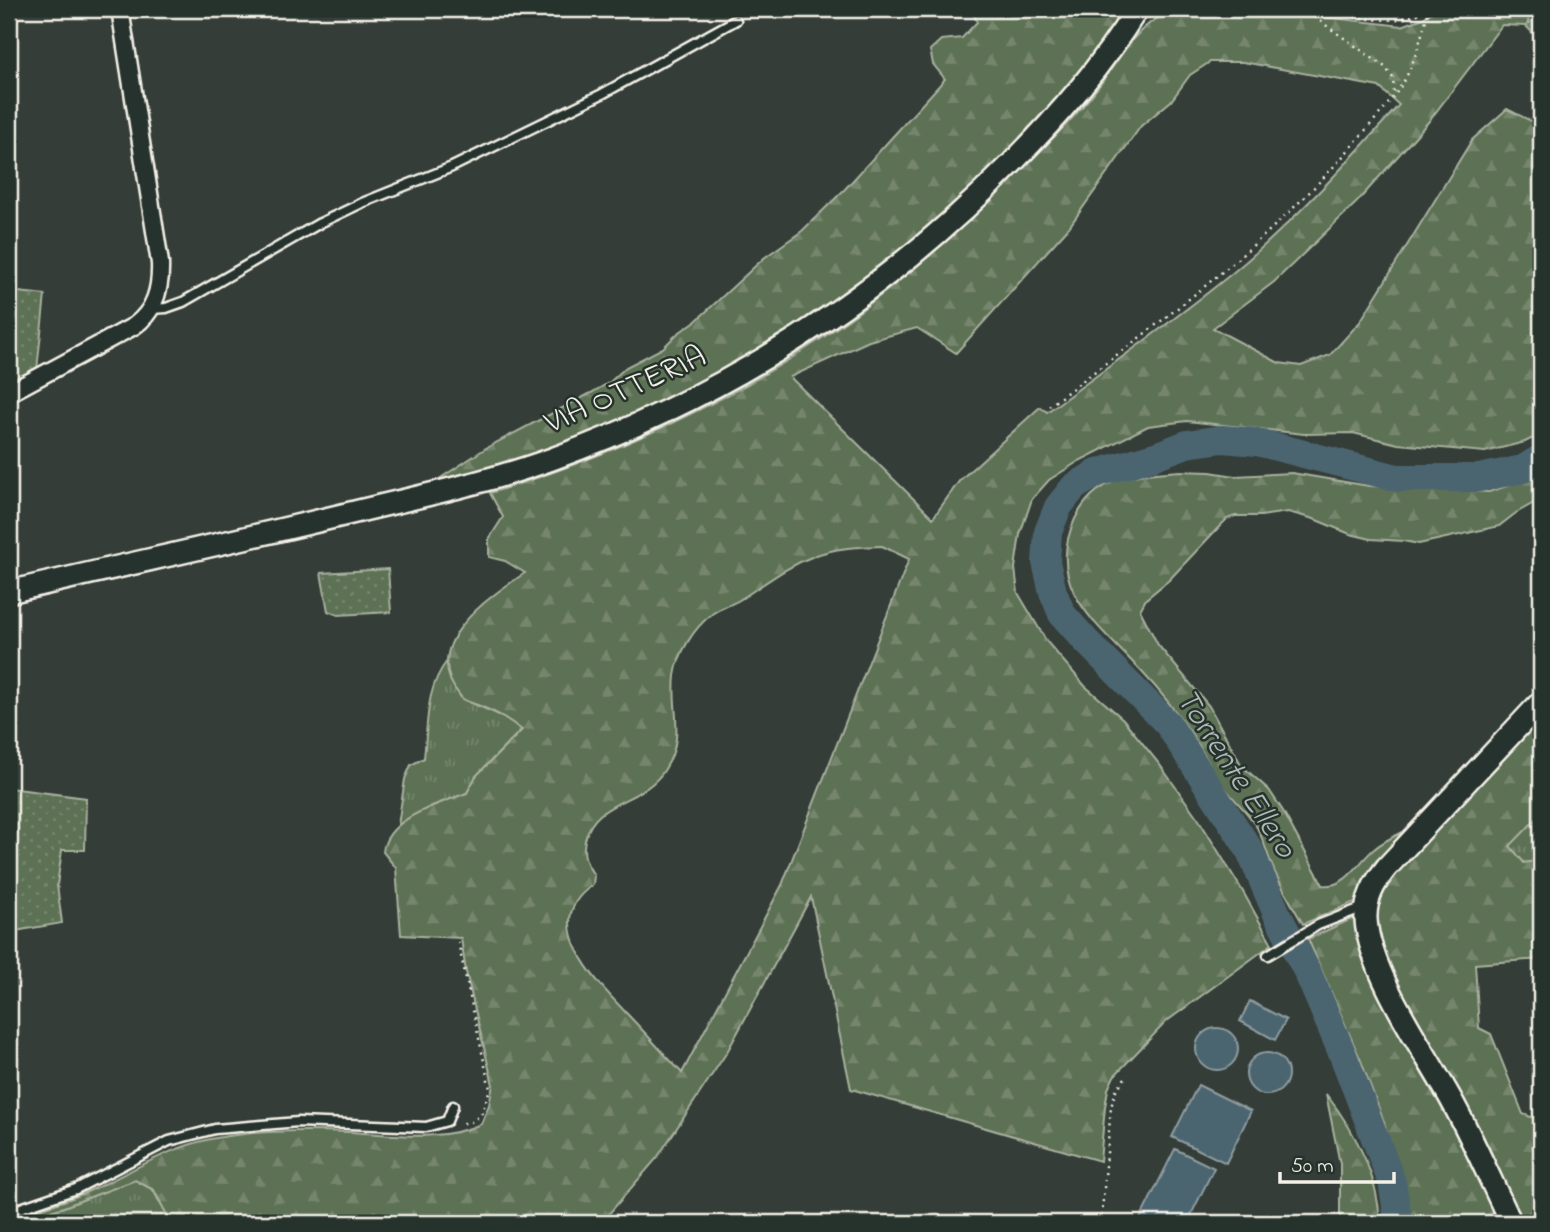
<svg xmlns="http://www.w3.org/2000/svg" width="1550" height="1232" font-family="'Indie Flower',sans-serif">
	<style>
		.grass { fill: url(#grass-tufts); stroke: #a8b19e; stroke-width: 2 }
		.forest { fill: url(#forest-firs); stroke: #a8b19e; stroke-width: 2; fill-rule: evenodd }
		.garden { fill: url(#garden-dots); stroke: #a8b19e; stroke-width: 2 }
		.water { fill: #4b6570; stroke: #8f9da0; stroke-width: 2 }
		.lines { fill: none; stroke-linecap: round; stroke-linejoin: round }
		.river { stroke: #4b6570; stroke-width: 28 }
		.lane-casing { stroke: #f4f1e8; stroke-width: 13 }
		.street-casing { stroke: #f4f1e8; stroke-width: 21 }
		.secondary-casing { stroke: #f4f1e8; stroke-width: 26 }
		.path { stroke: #f4f1e8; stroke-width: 2.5; stroke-dasharray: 2 5; stroke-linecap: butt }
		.lane { stroke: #26332d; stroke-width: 8 }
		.street { stroke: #26332d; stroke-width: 16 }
		.secondary { stroke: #26332d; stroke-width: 21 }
		.labels { text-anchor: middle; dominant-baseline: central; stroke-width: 5; stroke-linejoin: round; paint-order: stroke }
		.street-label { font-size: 32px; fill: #f4f1e8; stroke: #26332d }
		.water-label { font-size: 33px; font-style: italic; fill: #b0b9b8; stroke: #26332d }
	</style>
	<defs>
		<pattern id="grass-tufts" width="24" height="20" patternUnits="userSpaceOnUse" patternTransform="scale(1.75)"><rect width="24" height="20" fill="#5d7154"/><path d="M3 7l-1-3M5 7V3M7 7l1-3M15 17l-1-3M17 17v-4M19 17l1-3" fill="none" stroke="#75866d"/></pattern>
		<pattern id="forest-firs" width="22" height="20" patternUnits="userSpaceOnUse" patternTransform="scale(1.75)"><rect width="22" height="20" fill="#5d7154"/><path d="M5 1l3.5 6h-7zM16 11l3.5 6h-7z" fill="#75866d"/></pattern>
		<pattern id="garden-dots" width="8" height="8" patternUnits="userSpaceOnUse" patternTransform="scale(1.75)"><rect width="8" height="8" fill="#5d7154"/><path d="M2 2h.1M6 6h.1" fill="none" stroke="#75866d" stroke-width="1.8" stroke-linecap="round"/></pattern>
	</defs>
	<rect width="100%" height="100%" fill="#343d38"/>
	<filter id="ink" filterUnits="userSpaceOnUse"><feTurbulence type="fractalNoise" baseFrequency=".0143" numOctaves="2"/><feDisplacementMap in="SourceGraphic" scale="14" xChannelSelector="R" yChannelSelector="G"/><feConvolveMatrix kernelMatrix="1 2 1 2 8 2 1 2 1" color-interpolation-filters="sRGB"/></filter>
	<g filter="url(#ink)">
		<path class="grass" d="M447,661L452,681L462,699L504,717L522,729L476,776L467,793L432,806L398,825L405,779L411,765L424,758C428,724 425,689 447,661Z
			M1541,814V860L1524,863L1509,846Z
			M135,1180L153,1190L171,1223H21L27,1217L61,1208Z"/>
		<path class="forest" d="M971,9H1123C1005,190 825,330 628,418C566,446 499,464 433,483L486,448L591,393L610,382L626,367L663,348L677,334L697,320L764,258L802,231L845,189L945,79L933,64L930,50L941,40L962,38L977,22Z
			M1181,9H1256L1402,26L1423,18L1437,9H1532L1527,25L1541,14V42L1526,26L1502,25L1429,121L1357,202L1274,282L1213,328L1279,363L1301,366L1330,355L1360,322L1472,140L1507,109L1537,124L1541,118V434L1525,442L1485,452L1398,444L1353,433L1304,434L1187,421L1148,426L1079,461L1049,480L1032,499L1020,534L1015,568L1018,593L1047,642L1085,686L1123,719L1160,765L1199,820L1242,890L1272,944L1167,1021L1114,1076L1108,1089L1105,1107L1100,1161L851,1089L811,897L727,1052L657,1158L601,1223H171L154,1190L135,1180L61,1208L27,1217L21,1223H9V1220C35,1209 63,1203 89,1191C134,1171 172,1144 222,1137C263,1130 307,1130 349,1132C393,1134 439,1143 481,1124L489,1105L493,1085L466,972L461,938L401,935L396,868L383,852C386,818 439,804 467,793L476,776L522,730C510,720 495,712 480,706C474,703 465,702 461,697C417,646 487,598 525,573L505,561L489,557V539L503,517L490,493C629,451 771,383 885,292C935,253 982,209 1027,164C1043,148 1060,132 1075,115C1085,104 1094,93 1102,82C1125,51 1141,17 1181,9ZM1210,62H1243L1379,87L1399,105C1346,164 1292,224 1230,275C1171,323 1108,367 1047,412L1040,407L960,480L933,518L790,377L869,341L917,328L956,353L1069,227L1141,126L1171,101L1190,75ZM882,546L909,559L782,885L682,1073C665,1055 648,1036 631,1018C601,986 535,923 593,885L594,875C586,864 582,854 585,840C595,798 644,804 665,769C686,736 671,711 675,676C678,653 694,628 712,614C721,607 732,605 741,599C766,583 785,567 814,556C836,547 859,547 882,546Z
			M1179,471L1210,472L1235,476L1292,473L1369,486L1470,491L1489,492L1541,475V499L1516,513L1499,526L1419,544L1403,541L1371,539L1350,534L1314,519L1288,512L1261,516H1235L1227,519L1218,528L1169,580L1146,599L1140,610L1158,645L1209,706L1242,766L1269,790L1283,811L1323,885C1346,888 1358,863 1373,850C1382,842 1392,837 1403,832L1367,876L1357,901L1303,924C1293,906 1281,887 1273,868C1267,854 1263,837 1255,824C1245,809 1231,797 1221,783C1210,767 1202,749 1191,733C1176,711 1159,690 1141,671C1100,626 1043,588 1075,519C1097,474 1135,475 1179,471Z
			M1541,716V814L1510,846L1524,863L1541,860V959L1475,964L1479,1028L1491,1034L1523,1114L1541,1121V1223H1521L1395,982L1375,926L1377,900L1388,881Z
			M1358,916L1501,1223H1410L1384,1122L1361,1061L1308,939Z
			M1326,1094C1355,1131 1378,1175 1380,1223H1340V1164Z"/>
		<path class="garden" d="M9,291L45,295L37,370L9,387Z
			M388,569L391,612L338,615L328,611L321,573Z
			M9,788L86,798L85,850H62L57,885L62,923L9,932Z"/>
		<path class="water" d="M1250,1001L1286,1020L1275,1040L1240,1021Z
			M1196 1049a21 21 0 1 1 42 0a21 21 0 1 1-42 0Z
			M1246 1074a21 21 0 1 1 42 0a21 21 0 1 1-42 0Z
			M1198,1085L1251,1111L1226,1163L1172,1137Z
			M1175,1149L1214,1168L1187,1223H1138Z"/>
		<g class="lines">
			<path class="river" d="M1399,1223L1392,1182L1343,1055L1308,973L1277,914L1249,849L1168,724L1086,641L1062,614L1053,592L1046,562L1048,532L1058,507L1074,487L1097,473L1155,456L1187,444L1222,439L1257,442L1397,478H1479L1523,469L1541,458"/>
			<defs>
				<path id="lane" d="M151,309L166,308L183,302L320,223L362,203L452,167L602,94L736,20
					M1268,955L1318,925L1364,907
					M9,1212L76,1189L169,1141L215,1129L298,1122L426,1127L447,1121L453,1106"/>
				<path id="street" d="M9,393L134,326C155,311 161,289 160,263L120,9"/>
				<path id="secondary" d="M9,592C124,565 240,540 355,512C421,496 489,482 552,459C727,395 883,295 1013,162C1060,114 1102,66 1137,9
					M1511,1223C1492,1183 1474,1142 1453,1103C1426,1053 1370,975 1366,920C1365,899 1374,883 1387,867L1541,702"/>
			</defs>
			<use href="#lane" class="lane-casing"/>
			<use href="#street" class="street-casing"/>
			<use href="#secondary" class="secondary-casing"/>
			<path class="path" d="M1303,9L1385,67L1393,78L1394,93
				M1306,9C1344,13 1392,31 1427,9
				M1049,406C1156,325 1264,248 1352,146C1370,124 1391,104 1405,79C1417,57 1422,33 1429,9
				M458,942L490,1089L481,1115L471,1122L459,1124
				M1101,1223L1111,1107L1116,1090L1128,1074"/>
			<use href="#lane" class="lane"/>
			<use href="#street" class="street"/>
			<use href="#secondary" class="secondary"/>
		</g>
	</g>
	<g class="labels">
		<g class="street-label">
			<text transform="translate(626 391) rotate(-24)">VIA OTTERIA</text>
		</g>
		<g class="water-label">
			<text transform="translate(1235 774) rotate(57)">Torrente Ellero</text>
		</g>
	</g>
	<rect width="1550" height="1232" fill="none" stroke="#26332d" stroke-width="35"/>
	<rect x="18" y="18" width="1515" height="1197" fill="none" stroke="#f4f1e8" stroke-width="2.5" filter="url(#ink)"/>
	<path d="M1280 1172v10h114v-10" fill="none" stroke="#f4f1e8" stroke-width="3.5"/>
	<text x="1291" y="1172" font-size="21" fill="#f4f1e8" stroke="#26332d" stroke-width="5" paint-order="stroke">50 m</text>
</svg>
